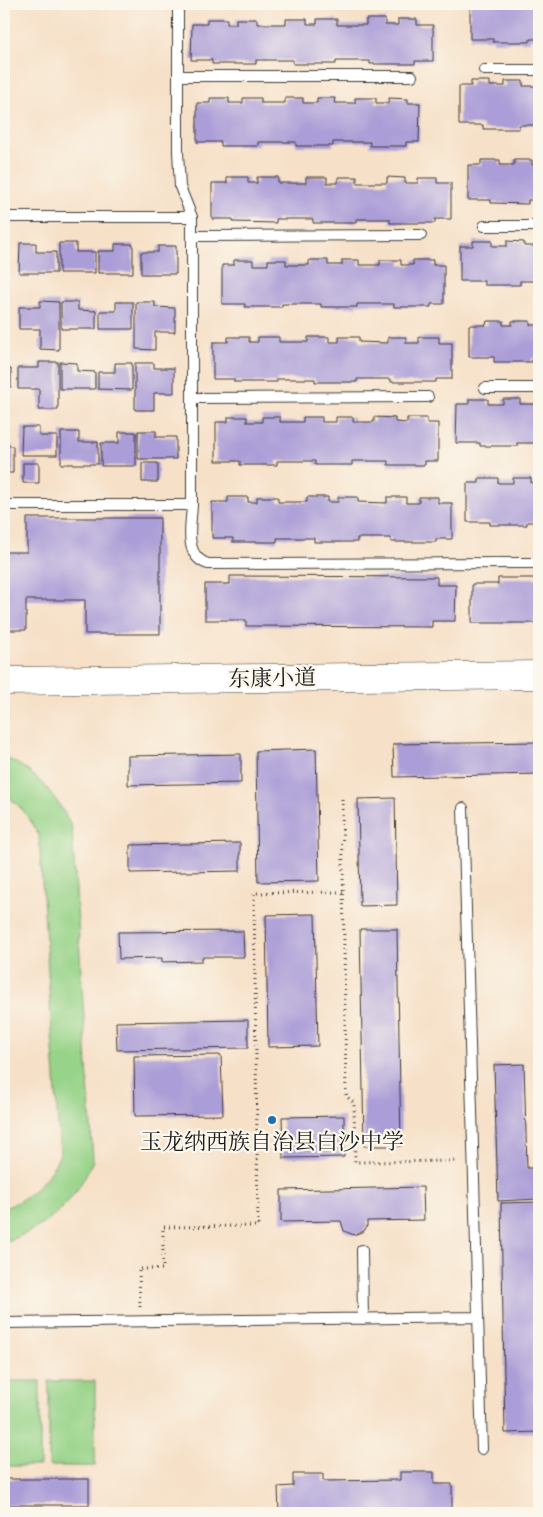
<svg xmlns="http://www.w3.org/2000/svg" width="543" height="1517" font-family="'EB Garamond','Noto Serif SC',serif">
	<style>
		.green { fill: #97d388; stroke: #5a7852 }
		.building { fill: #ab9dd7 }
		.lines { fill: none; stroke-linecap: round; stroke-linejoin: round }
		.lane-casing { stroke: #3d3936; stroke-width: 12 }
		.secondary-casing { stroke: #3d3936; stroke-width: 29 }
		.path { stroke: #3d3936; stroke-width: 3; stroke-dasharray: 1 4; stroke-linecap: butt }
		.lane { stroke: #fff; stroke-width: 10 }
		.secondary { stroke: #fff; stroke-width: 28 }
		.poi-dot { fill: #1f6fb2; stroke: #fbf7ec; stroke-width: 2 }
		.labels { text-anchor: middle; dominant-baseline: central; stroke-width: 4.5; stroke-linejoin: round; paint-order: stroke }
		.street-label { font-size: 22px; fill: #1c1c1c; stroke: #fbf7ec }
		.poi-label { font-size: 22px; fill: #1c1c1c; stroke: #fbf7ec }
	</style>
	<rect width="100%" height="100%" fill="#fbf7ec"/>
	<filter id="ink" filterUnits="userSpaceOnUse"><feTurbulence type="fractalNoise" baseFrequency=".02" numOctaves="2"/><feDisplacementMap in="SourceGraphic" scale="10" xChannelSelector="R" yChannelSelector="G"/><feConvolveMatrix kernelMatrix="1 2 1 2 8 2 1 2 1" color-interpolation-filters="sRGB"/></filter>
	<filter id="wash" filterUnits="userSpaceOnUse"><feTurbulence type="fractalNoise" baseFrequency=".0096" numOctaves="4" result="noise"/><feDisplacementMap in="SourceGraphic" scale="20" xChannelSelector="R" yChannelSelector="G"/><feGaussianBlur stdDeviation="1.12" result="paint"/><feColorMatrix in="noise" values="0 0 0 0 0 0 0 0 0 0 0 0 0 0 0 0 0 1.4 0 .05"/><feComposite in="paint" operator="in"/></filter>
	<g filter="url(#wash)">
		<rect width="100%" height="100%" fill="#f6e0c7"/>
		<path class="green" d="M4,757C36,771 57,796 72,828L93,1160C74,1203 49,1227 4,1242V1208C30,1199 49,1179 60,1154L39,836C31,819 20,804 4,794Z
			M4,1381H40V1466H4Z
			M49,1381H95V1466H49Z"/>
		<g id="blocks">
			<path class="building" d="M470,4H539V39H530V42H493V39H470Z
				M207,19H227V24H236V19H257V24H286V19H307V24H317V19H337V25H366V19H385V25H398V19H417V25H433V61H415V64H370V61H336V64H293V60H256V64H212V60H191L192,24H207Z
				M471,81H490V86H505V81H523V86H539V125H519V129H483V125H459V86H471Z
				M210,98H229V103H243V98H261V103H285V98H303V103H317V98H335L334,103H355V98H376V103H389V98L408,99V103H420L419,142H406V146H370V142H333V146H296V142H258V146H221V142H197V103H210Z
				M481,160H500V165H514V160H532V165H539V200H528V204L491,203V200H468V165H481Z
				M227,177H248V183H257V177H278V183H306V177H327V183H338V177H357V183H387V177L405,178V183H418V178H437V183H451V219H435V223H390V219H356V223H313V219H276V223L233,222V219H212V183H227Z
				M473,241H492V246H507V241L524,242V246H539V281H520V285H484V281H460V246H473Z
				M20,243H36V252H56V273H19Z
				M59,243H76V252H95V273H59Z
				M115,244H133V273H98V251H115Z
				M158,246H176V274H141V252H158Z
				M234,260H253V265H268V260H286V265H309V260H328V265H342V260H359V265H380V260H401V265H413V260H433V265H444V304H431V307H394V304H357V307H321V304H282V307H245V304H222V265H234Z
				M40,301L59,302V350L40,349V329H19V307H40Z
				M61,302H78V310L96,311V329H61Z
				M116,302H133V329H100V311H116Z
				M136,302H155V307L175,308V332H155V350L136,349Z
				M4,307H6V332H4Z
				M487,321H503V325H512V321H530V325H539V358H532V362H494V357H469V325H486Z
				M228,337H249V342H258V337H279V342H308V337H329V342H339V337H359V342L388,343V337H406V343H419V337H439V343H452V379H436V382H391V379H357V382H315V379H277V382H234V379H213V342H228Z
				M39,362H58V410H39V389H18V368H39Z
				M60,362L77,363V371L95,372V389H60Z
				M115,363H132V390L98,389V372H115Z
				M135,363H154V368H174V393H154V410H135Z
				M4,369H11V387H4Z
				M469,399H488V404H503V399H520V404H539V443H517V446H480V443H456L457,404H469Z
				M228,417H247V422H262V417H280V422H303V417H322V422H336V417H353V422H374V417L395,418V422L407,423V418H427V423H438V461H425V465H388V461H352V465H315V461H277V465H240V461H216V422H228Z
				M22,427H39V436H57V455H21Z
				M138,431H156V437H176V459H138Z
				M61,432H79V442H98V464H61Z
				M119,432H136V466H101V443H119Z
				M4,445L13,446V473H4Z
				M23,463H39V483H23Z
				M142,463H158V482H142Z
				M479,478H498V483H513V478H531V483H539V522H527V525H490V522H467V483H479Z
				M228,497H248V502H257V497H278V502H307V497H328V502H338V497H358V502L387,503V497H406V503H419V497H438V503H452V539H436V542H391V538H357V542H314V538H277V542H233V538H212V502H228Z
				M27,518H160V634H85V600H26V630H4V552H27Z
				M230,576L437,577V585H456L455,621H432V627L246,626V620H205V584H230Z
				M498,578H539V623H472V584H498Z
				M539,742V774L394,777L393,744Z
				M316,749L319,881L258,882L256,751Z
				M241,754V783L128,785V756Z
				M395,798L397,905L360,906L358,799Z
				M240,843V871L130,873V845Z
				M315,914L318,1046L268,1047L266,915Z
				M360,929H397L401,1146H364Z
				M243,931L244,957H202V961L162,962V958L119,959L118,932Z
				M248,1020V1048L117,1050L116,1022Z
				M221,1055L223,1115L135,1116L134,1056Z
				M524,1064L527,1168H539V1199L498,1201L494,1065Z
				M344,1116V1157L283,1158L282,1117Z
				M423,1187L424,1220L367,1221V1226L364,1231L354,1235L344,1231L341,1221L281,1222V1190Z
				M539,1202V1432L505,1433L501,1203Z
				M400,1472H434V1484H452V1513H279L278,1487L293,1486V1474H323V1481L400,1480Z
				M4,1479H89V1505H4Z"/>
		</g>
	</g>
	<g filter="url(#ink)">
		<use href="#blocks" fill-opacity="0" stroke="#3d3936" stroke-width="1"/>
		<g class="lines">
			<defs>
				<path id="lane" d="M484,70H539
					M178,76H412
					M4,217H192
					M484,226H539
					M192,236L421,235
					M485,388H539
					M192,398L428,397
					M4,505H192V217L180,187L178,152V4
					M192,505C191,526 183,556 208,564L539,563
					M463,808L482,1449
					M362,1250L363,1319
					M4,1323L478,1317"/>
				<path id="secondary" d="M4,681L539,675"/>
			</defs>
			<use href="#lane" class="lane-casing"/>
			<use href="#secondary" class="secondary-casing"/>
			<path class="path" d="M342,799L346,1096L354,1103L355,1162L458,1161
				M140,1307L139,1269H163V1227L258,1226L254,893L344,892"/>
			<use href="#lane" class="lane"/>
			<use href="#secondary" class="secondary"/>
		</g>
	</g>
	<circle class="poi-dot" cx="272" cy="1120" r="5"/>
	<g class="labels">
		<g class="street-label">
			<text transform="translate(272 678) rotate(-1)">东康小道</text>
		</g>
		<g class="poi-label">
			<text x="272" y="1141">玉龙纳西族自治县白沙中学</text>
		</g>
	</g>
	<rect width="543" height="1517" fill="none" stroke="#fbf7ec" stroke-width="20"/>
</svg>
